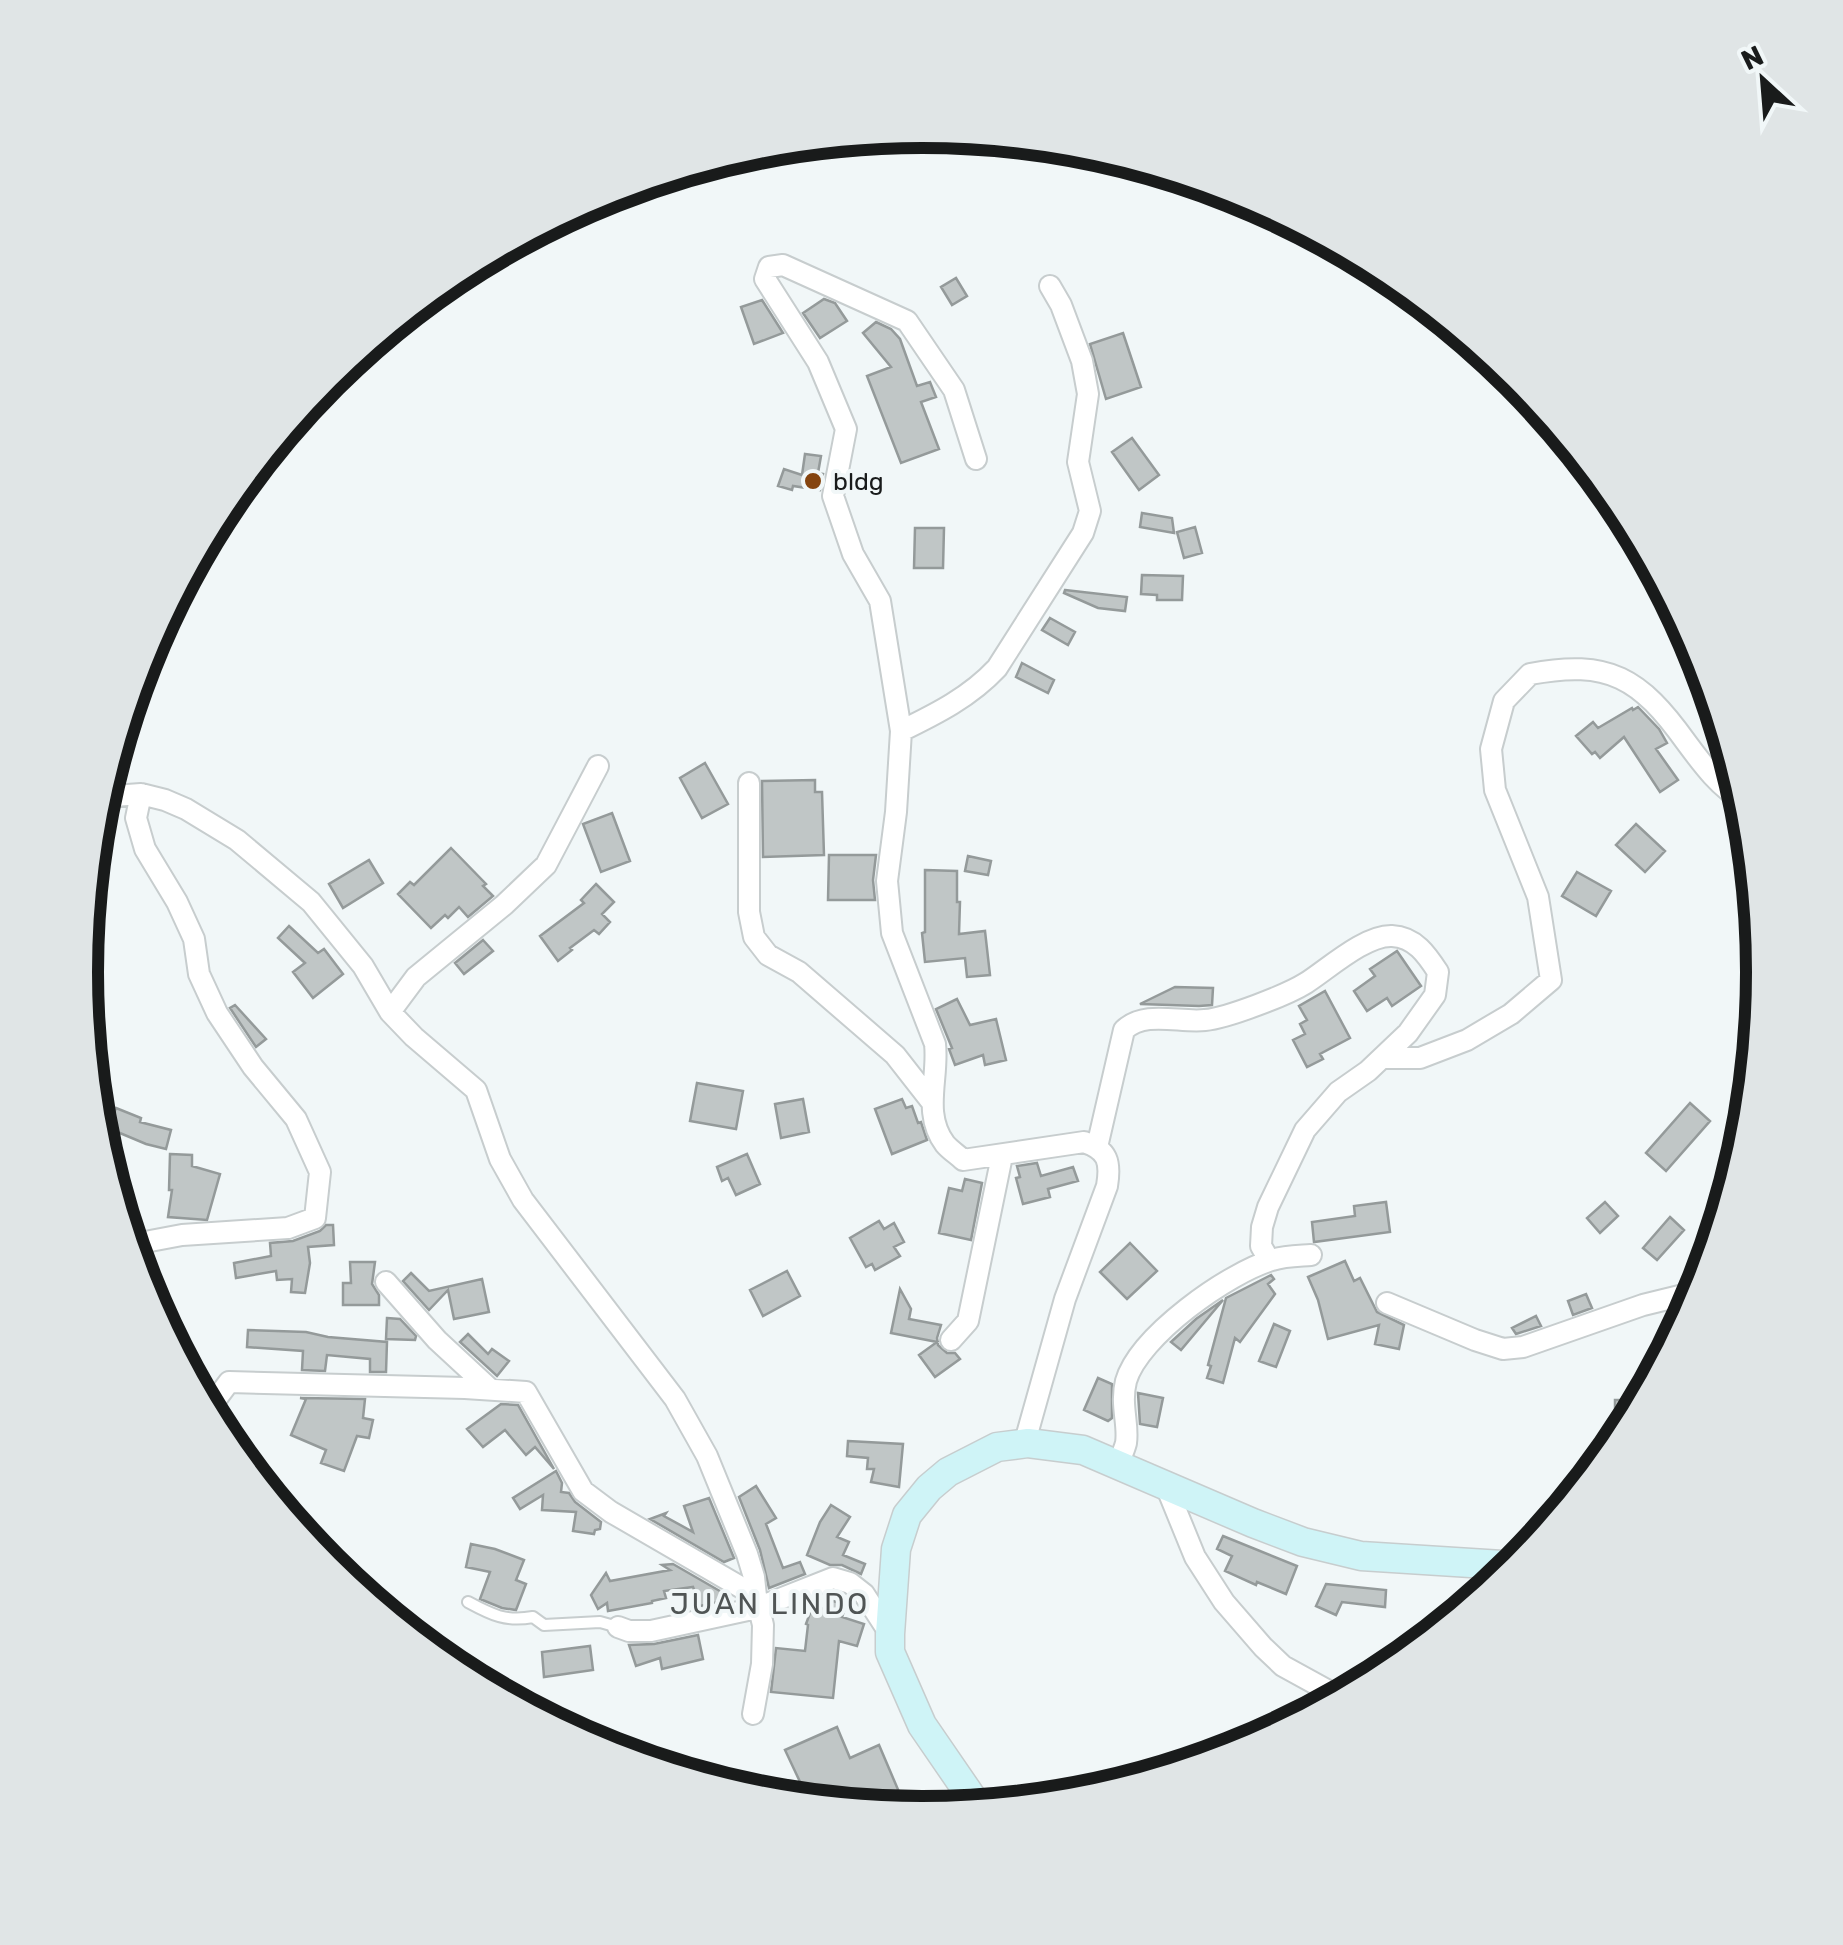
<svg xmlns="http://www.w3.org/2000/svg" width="1843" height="1945" font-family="Rubik,sans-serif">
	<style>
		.building { fill: #c0c6c6; stroke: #949a9a; stroke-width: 2.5 }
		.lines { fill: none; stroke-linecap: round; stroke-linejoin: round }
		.service-casing { stroke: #c7cdce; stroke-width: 14 }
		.minor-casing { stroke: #c7cdce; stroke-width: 24 }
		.secondary-casing { stroke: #c7cdce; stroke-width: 31 }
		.service { stroke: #fff; stroke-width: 10 }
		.minor { stroke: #fff; stroke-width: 20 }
		.secondary { stroke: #cff4f7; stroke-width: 28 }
		.poi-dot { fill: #85440f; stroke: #f1f7f8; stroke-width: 4 }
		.labels { text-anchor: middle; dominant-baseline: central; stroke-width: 8; stroke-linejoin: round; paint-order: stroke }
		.poi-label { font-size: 25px; fill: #191b1b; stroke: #f1f7f8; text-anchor: start }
		.quarter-label { font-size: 30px; letter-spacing: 2.5px; fill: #505555; stroke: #f1f7f8 }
		.rim { fill: none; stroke: #191b1b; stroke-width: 12 }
	</style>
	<rect width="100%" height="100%" fill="#f1f7f8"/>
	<path class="building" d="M956,278L967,296L952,305L941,287Z
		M824,299L835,303L847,321L820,338L803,313Z
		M762,300L783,333L754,344L741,307Z
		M876,322L891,329L900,339L917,386L930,382L936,397L921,402L939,449L901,463L867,376L891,367L863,333Z
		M1123,333L1141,387L1106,399L1090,344Z
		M1132,438L1159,475L1139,490L1112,452Z
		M805,454L821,456L818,473L823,474L820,490L793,486L792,490L778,486L784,469L802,475Z
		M1142,513L1172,518L1174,533L1140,527Z
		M1195,527L1202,553L1184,558L1177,532Z
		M915,528H944L943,568H914Z
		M1142,575L1183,576L1182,600H1157V595L1141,594Z
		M1065,590L1127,597L1125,611L1098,608L1064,593Z
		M1050,618L1075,632L1068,645L1042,630Z
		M1022,663L1054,680L1048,693L1016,677Z
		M1638,707L1659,729L1667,743L1656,749L1678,780L1660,792L1624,737L1600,758L1595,752L1592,754L1576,736L1593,722L1598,728L1632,708L1633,710Z
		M705,763L728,804L702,818L680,778Z
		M815,780V792H822L824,855L763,857L762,781Z
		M612,813L630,861L601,872L583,824Z
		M1636,824L1665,851L1645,872L1616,845Z
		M451,848L486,884L483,886L493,896L468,917L459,907L448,918L445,915L431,928L398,894L410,882L414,885Z
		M829,855H876L873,880L875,900H828Z
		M968,856L991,861L988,875L965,871Z
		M369,860L383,883L343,908L329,884Z
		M925,870L957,871V902H960L959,934L985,931L990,975L967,977L965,958L925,962L922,933L925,932Z
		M1577,872L1611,891L1596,916L1562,896Z
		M596,884L614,902L602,914L610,922L599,934L594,930L570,948L572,950L558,961L540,936L584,903L581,900Z
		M289,926L318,953L324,949L343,974L313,998L293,972L305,963L278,938Z
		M483,940L493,951L464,974L455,963Z
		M1397,951L1421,986L1392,1006L1387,998L1367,1011L1354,991L1375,976L1370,969Z
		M1175,987L1213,988L1212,1005L1199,1006L1140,1004Z
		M1325,991L1350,1038L1320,1054L1323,1059L1307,1067L1293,1040L1305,1034L1300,1024L1307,1020L1299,1006Z
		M957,999L970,1025L996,1019L1006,1060L985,1065L983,1055L955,1065L949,1049L952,1048L936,1009Z
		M235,1005L266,1039L256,1047L230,1008Z
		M697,1083L743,1091L736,1129L690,1121Z
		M803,1099L809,1132L781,1138L775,1104Z
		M902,1099L906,1108L912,1106L918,1123L921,1122L927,1140L892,1154L875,1109Z
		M1690,1103L1710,1121L1666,1171L1646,1153Z
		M116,1108L141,1118L140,1122L171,1130L166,1149L146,1144L108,1128Z
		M170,1154L192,1155V1166L220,1174L207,1220L168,1217L172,1190H169Z
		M747,1154L760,1184L736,1195L728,1178L722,1181L717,1167Z
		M1037,1163L1041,1176L1073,1167L1078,1181L1048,1189L1050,1197L1023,1204L1016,1178L1020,1177L1017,1166Z
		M965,1179L982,1183L971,1240L939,1233L949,1188L962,1191Z
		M1386,1202L1390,1232L1314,1242L1312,1222L1355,1216L1354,1206Z
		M1605,1202L1618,1216L1600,1233L1587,1218Z
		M1670,1217L1684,1230L1657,1260L1643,1248Z
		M879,1221L884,1229L894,1223L904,1242L894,1247L900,1256L875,1270L872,1264L866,1267L850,1238Z
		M326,1225H333L334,1245L308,1247L310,1263L305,1293L291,1292L292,1279L277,1280L276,1271L236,1278L234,1263L271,1256L270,1243L293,1241L320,1231Z
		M1130,1243L1157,1271L1127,1299L1100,1272Z
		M1345,1261L1354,1281L1360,1278L1377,1312L1404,1325L1399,1349L1375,1344L1379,1325L1328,1339L1318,1300L1308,1277Z
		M350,1262H375L372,1284L379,1295V1305H343V1283H351Z
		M787,1271L800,1296L763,1316L750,1290Z
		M411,1273L429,1291L482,1279L489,1312L454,1319L448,1290L429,1310L403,1281Z
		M1271,1275L1274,1279L1268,1284L1275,1294L1240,1342L1235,1338L1223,1383L1207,1378L1211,1366L1208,1365L1226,1298Z
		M900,1289L911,1309L909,1319L941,1325L937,1338L938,1345L947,1353H955L960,1359L935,1377L919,1355L937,1342L891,1333Z
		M1586,1294L1592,1308L1573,1315L1568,1301Z
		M1223,1300L1181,1350L1171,1342L1196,1319Z
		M1536,1316L1541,1326L1516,1334L1512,1328Z
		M387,1318L400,1319L416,1336L415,1340L386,1339Z
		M1274,1324L1290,1331L1276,1367L1259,1361Z
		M248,1330L306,1332L328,1337L387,1342L386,1372H370V1359L327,1355L325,1371L302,1370L303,1351L247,1347Z
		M468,1334L488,1354L492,1349L509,1361L497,1376L460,1342Z
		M1098,1378L1112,1384V1418L1108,1421L1084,1410Z
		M1138,1393L1163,1398L1157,1427L1140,1424Z
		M300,1398L365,1399L363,1418L373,1420L369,1438L357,1436L344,1471L321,1463L326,1450L291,1435L306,1399Z
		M1615,1400H1642L1615,1448Z
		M501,1404L518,1405L554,1469L535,1447L526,1455L505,1430L483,1447L467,1429Z
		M219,1415L255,1458L244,1467L222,1440L211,1419Z
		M848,1441L903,1444L899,1487L871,1482L874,1469H867L868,1458L847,1456Z
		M556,1471L562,1483L561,1492L569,1493L575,1502L601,1522L600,1529L595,1530L594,1534L573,1531L576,1512L542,1510L543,1495L520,1509L513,1498Z
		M756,1486L776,1518L766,1524L783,1568L800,1562L805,1574L769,1588L760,1550L739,1497Z
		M709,1498L734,1558L724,1562L650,1519L666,1513L664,1516L693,1532L684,1506Z
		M831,1505L850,1517L837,1537L849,1542L843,1555L865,1564L861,1574L842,1565H830L807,1555L820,1522Z
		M1223,1536L1297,1566L1286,1594L1257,1582L1256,1585L1225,1571L1232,1556L1217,1549Z
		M471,1544L495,1549L524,1560L516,1580L526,1584L516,1610L502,1608L480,1599L490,1572L466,1567Z
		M673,1564L725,1594L727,1600L700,1606L693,1587L664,1591L666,1598L652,1601V1603L608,1611L607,1603L598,1609L591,1595L606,1573L610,1581L670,1570L662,1565Z
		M1326,1584L1386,1590L1385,1607L1342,1602L1336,1615L1316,1606Z
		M830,1600L846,1605L842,1617L864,1624L857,1646L839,1641L833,1698L771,1692L776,1648L805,1651L808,1625L806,1624L813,1605L826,1610Z
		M698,1635L703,1659L662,1669L660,1658L636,1666L629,1645L654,1644Z
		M590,1646L593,1670L544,1677L542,1652Z
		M837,1727L850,1758L879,1745L908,1813L842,1806L837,1793L814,1803H810L785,1750Z"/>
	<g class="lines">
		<defs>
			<path id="service" d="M468,1602C492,1615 506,1622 533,1617L544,1625L600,1622L618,1627"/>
			<path id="minor" d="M976,459L954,390L907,321L783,265L769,267L765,279L818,362L846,429L833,496L853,554L880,601L901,731L896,812L887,881L892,933L935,1044C939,1078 922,1113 945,1144C950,1150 958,1155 963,1160L1084,1142C1108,1150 1111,1162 1107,1186L1065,1299L1024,1445
				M901,731C936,714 970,697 997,668L1083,533L1090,511L1078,462L1088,394L1082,361L1061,305L1050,286
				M749,783V912L754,937L768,955L799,972L895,1055L931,1101
				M100,797L141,794
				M390,1012L416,977L504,905L546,865L598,766
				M1382,1058H1420L1467,1040L1511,1014L1551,980L1538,897L1495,790L1491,749L1504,701L1530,674C1609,659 1640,678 1686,742C1703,765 1720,788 1745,802
				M1097,1147L1124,1030C1145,1010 1179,1023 1205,1020C1227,1018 1287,995 1306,983C1328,969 1365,935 1392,936C1415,937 1427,955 1438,972L1435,995L1408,1033L1368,1071L1338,1092L1305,1130L1268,1207L1262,1227L1261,1246L1269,1260
				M129,1245L182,1235L288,1228L315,1218L320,1172L296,1119L253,1067L217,1013L199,974L194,939L177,902L145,849L136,818L141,794L165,800L186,809L237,840L311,902L363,966L390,1012L414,1037L476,1090L500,1159L523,1200L675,1399L707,1456L747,1554L754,1577L756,1596
				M386,1282L437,1340L490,1389
				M1387,1303L1475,1340L1503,1349L1523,1347L1643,1305L1700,1291
				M951,1340L968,1321L1002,1156
				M204,1407L214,1402L229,1382L465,1388L526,1392L583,1491L611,1512L756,1596L763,1625L762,1664L753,1714
				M1118,1465C1120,1458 1124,1451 1126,1443C1129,1424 1120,1405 1126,1381C1139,1336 1228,1273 1272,1260C1284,1256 1298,1256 1311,1255
				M1166,1486L1195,1557L1224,1602L1263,1647L1283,1666L1334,1694L1337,1700
				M618,1627L629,1631H651L757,1608L833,1578L850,1583L864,1594L890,1634"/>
			<path id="secondary" d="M979,1808L922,1725L890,1652V1634L896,1549L907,1515L929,1488L948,1472L997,1447L1028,1443L1083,1450L1253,1523L1303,1542L1361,1556L1518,1566"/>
		</defs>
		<use href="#service" class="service-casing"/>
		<use href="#minor" class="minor-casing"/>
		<use href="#secondary" class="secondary-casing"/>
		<use href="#service" class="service"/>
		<use href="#minor" class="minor"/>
		<use href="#secondary" class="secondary"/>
	</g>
	<circle class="poi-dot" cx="813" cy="481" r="10"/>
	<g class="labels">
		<g class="poi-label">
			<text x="833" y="481">bldg</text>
		</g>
		<g class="quarter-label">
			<text x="770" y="1604">JUAN LINDO</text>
		</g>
	</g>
	<path d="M0 0H1843V1945H0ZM98 972a824 824 0 1 1 1648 0a824 824 0 1 1-1648 0Z" fill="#e0e5e6" fill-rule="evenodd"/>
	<path class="rim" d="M98 972a824 824 0 1 1 1648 0a824 824 0 1 1-1648 0Z"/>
	<g transform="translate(1763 80) rotate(334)" stroke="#f1f7f8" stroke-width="8" paint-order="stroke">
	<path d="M0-8L18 38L0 25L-18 38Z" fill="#191b1b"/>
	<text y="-15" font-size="28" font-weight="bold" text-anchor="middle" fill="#191b1b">N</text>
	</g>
</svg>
